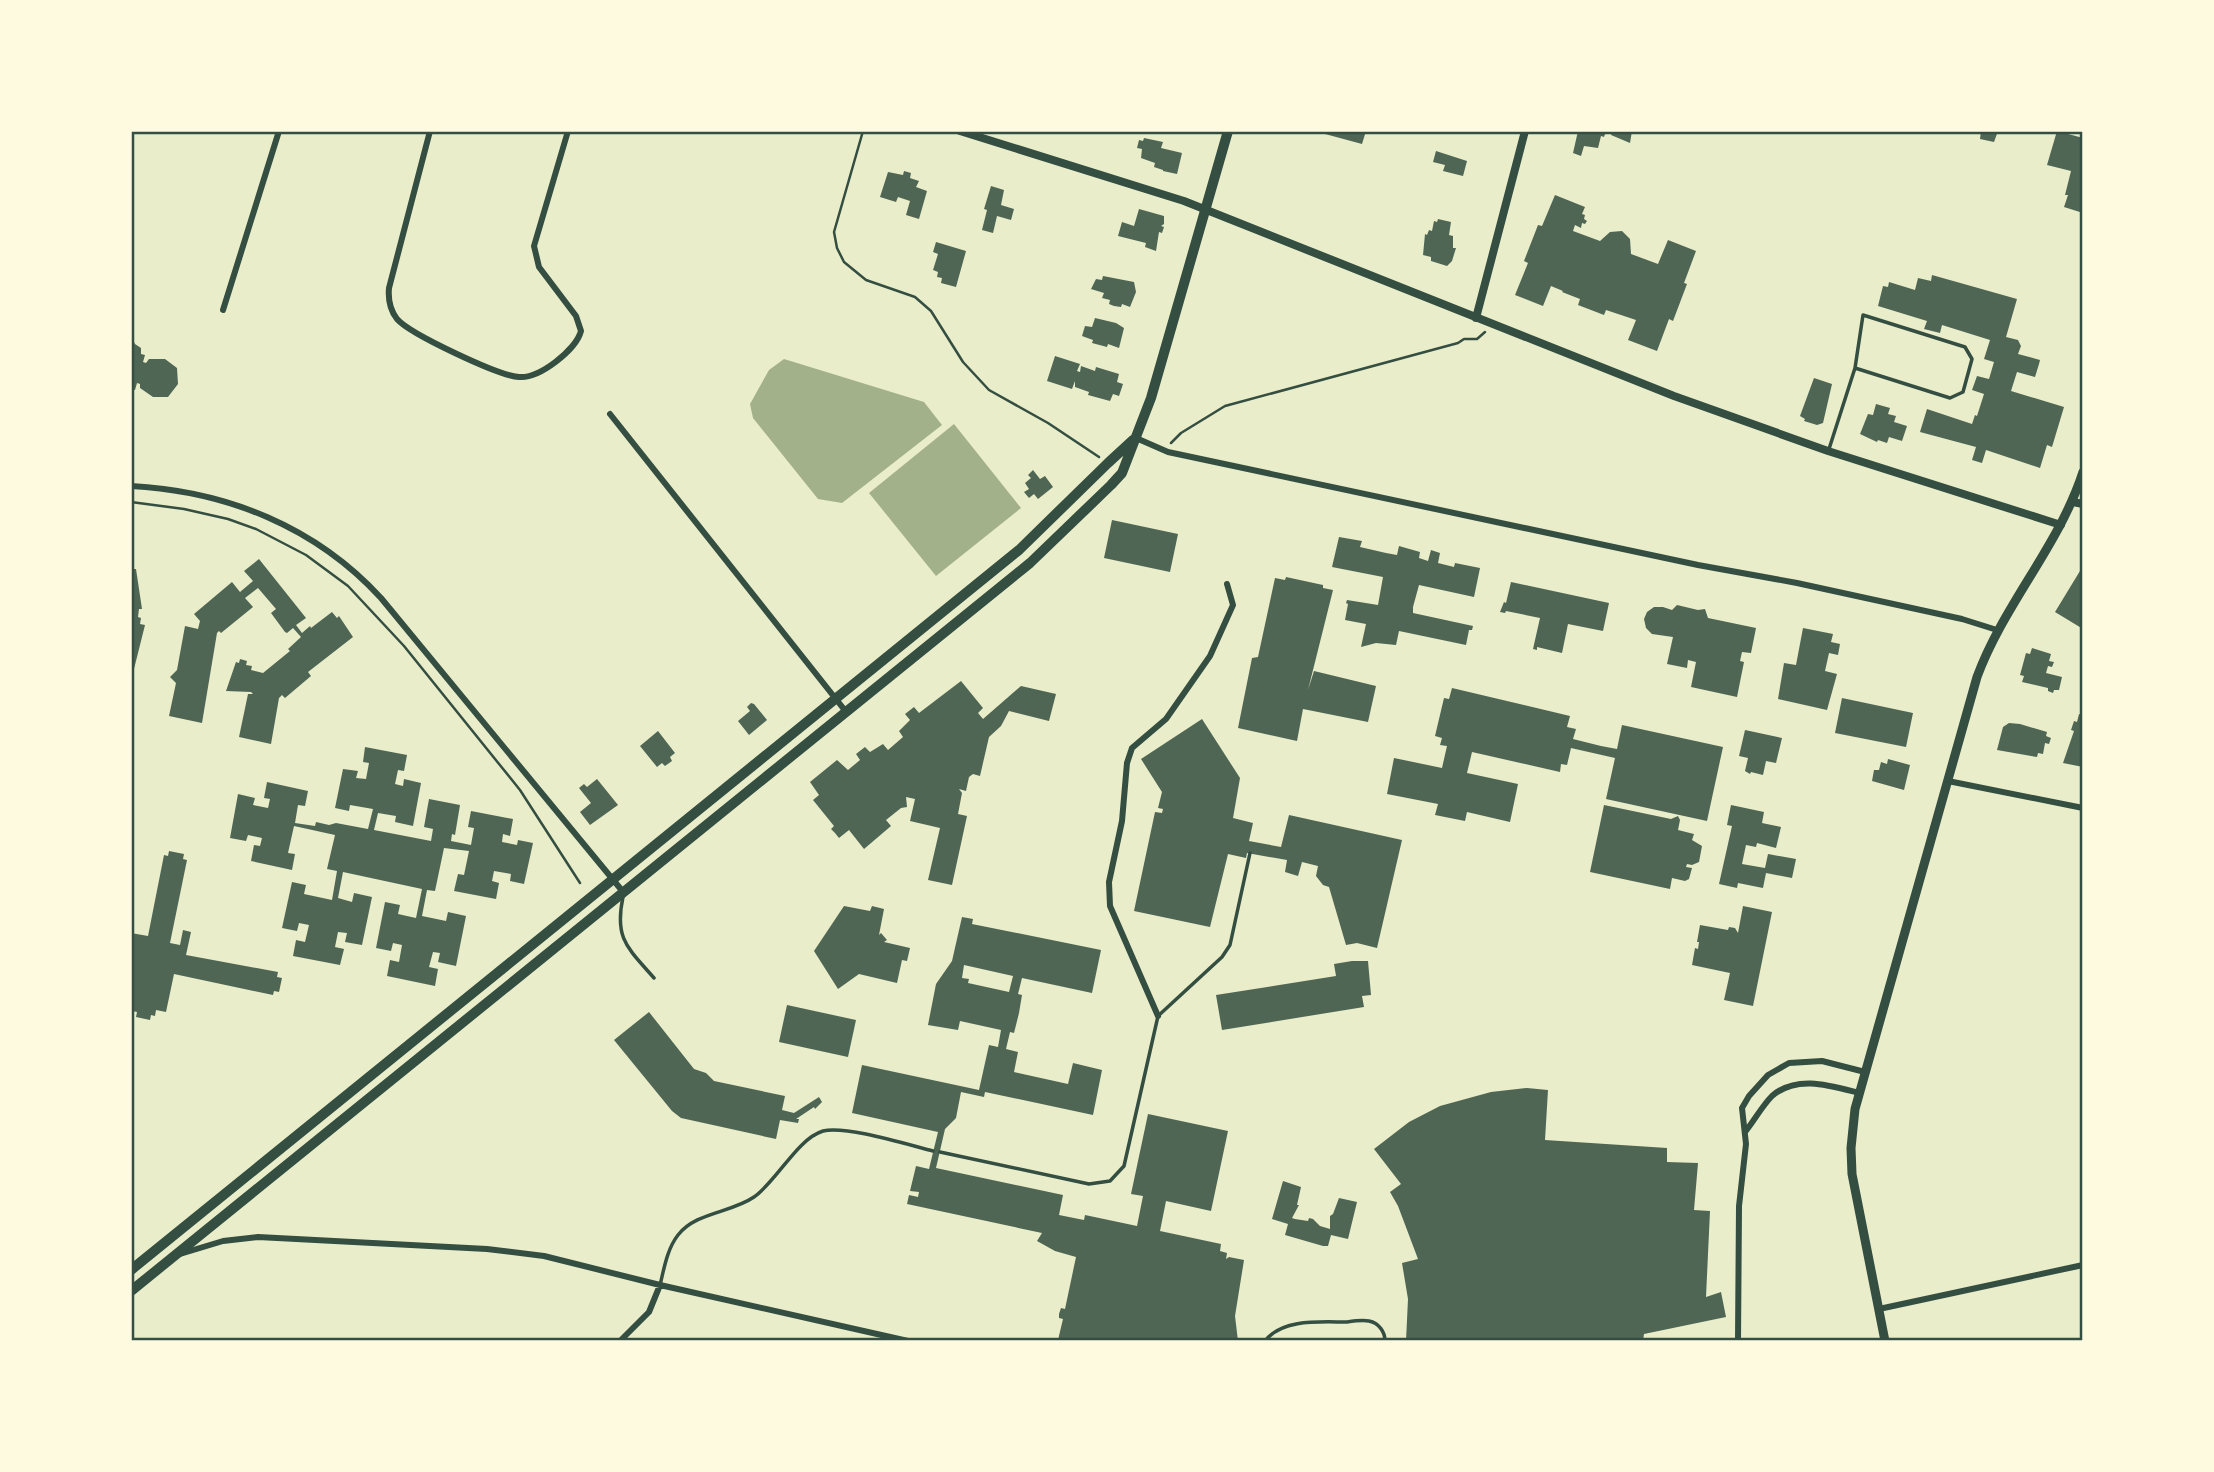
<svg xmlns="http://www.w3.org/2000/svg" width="2214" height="1472" font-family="Roboto,sans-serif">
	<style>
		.water { fill: #a3b18a }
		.building { fill: #4f6655; fill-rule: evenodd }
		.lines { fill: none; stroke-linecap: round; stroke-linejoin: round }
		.path { stroke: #344e41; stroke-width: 2.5 }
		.service { stroke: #344e41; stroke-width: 3.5 }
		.minor { stroke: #344e41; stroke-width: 6 }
		.tertiary { stroke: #344e41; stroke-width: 8 }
		.secondary { stroke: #344e41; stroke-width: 9 }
		.primary { stroke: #344e41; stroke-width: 10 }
		.neatline { fill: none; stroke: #344e41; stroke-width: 2.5 }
	</style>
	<rect width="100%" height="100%" fill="#e9edc9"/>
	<path class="water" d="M784,359L924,402L942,425L842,503L818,499L753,418L750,404L769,370Z
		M954,424L1021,508L936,576L869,493Z"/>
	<path class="building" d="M1314,131H1366L1362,144Z
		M1578,131H1606L1604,137L1601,136L1598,148L1584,146L1581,156L1573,153Z
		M1612,131H1632L1630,143L1611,135Z
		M1981,131H1998L1994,142L1980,139Z
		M2057,131L2083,138V213L2064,207L2068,195H2065L2071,171L2047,165Z
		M1144,138L1163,142L1161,148L1182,153L1177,174L1163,171V170L1154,167L1155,163L1141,158L1142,149L1137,148L1139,140L1143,141Z
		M1436,151L1467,161L1463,176L1443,171L1445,165L1433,162Z
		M904,171L911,173L910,178L919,181L916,187L927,191L919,219L906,215L910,201L898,197L896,202L880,197L888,172L903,175Z
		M991,186L1004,190L1001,205L1014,209L1011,220L997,216L993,233L982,230L987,210L984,209Z
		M1555,195L1585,207L1582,214L1585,215L1584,219L1587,221L1585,224L1582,223L1581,228L1575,225L1573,231L1600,241L1610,232L1622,231L1630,239L1631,254L1658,264L1668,240L1696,251L1684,283L1687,284L1673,321L1669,319L1657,351L1628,340L1636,320L1606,310L1604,315L1578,305L1580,299L1562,292L1563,291L1551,286L1543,306L1515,295L1528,263L1524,261L1538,225L1542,226Z
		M1139,209L1164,216V224L1161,226L1164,227L1162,233L1159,232L1156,251L1145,247L1146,243L1118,236L1122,222L1134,226Z
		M1438,219L1451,222L1449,235L1453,236V248H1456L1452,261L1447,266L1431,261V257L1423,255L1425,234L1427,235L1429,230L1432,231L1434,221L1437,222Z
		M936,242L966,251L956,287L941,283L942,278L937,277L938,272L933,270L938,254L933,252Z
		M1932,275L2017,299L2006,337L2018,340L2021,346L2018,354L2040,360L2039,364L2035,377L2017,372L2011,391L2064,407L2052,447L2047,445L2040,468L1986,450L1982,463L1972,460L1976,447L1920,432L1927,409L1972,424L1975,415L1977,416L1984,394L1972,390L1977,376L1989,379L1994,362L1984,359L1990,340L1942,325L1940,333L1924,329L1927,321L1878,306L1883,286L1888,287L1889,282L1915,290L1918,278L1931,281Z
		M1103,276L1134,282L1136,292L1130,307L1122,304L1121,307L1114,306L1109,304L1110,300L1102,298L1104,293L1091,289L1096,279L1102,280Z
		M1095,318L1116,323L1124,328L1119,348L1108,344L1107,347L1092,343L1093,340L1082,336L1085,326L1092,327Z
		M131,336L135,344L141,348V354L145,355L143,362L146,363L149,359H165L177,368L178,384L168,397H153L140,388V384L137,383L135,390L131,389Z
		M1055,356L1080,364L1077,371L1080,372L1081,366L1095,371L1096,367L1119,374L1117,382L1123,384L1119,396L1113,394L1110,401L1088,395L1089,392L1075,387V381L1072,389L1047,381Z
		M1814,378L1832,384L1823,423L1817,425L1804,421L1805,419L1800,416Z
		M1876,404L1890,408L1888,414L1896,416L1894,422L1907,426L1902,441L1889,437L1887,443L1878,440L1877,442L1860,434L1868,414L1873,415Z
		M1033,470L1040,479L1045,476L1053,487L1038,499L1034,494L1029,498L1024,492L1029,489L1025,483L1031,478L1028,475Z
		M1112,520L1178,534L1170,572L1104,558Z
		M1339,537L1362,541L1360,547L1386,553L1397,555L1399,546L1420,552L1419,558L1428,561L1431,550L1440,553L1438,563L1454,567L1455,563L1480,568L1474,597L1419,585L1413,607V613L1473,626L1472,630H1469L1466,645L1399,631L1396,645L1376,643L1361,647L1366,624L1345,620L1348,604L1346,603L1347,600L1378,605L1383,577L1332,567Z
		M259,559L306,618L296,625L302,633L310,626L311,628L332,612L337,618L339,616L353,637L308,672L311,676L285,698L282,695L279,698L271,744L239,737L248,694H253L251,692L226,691L236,662L239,663L240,659L247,661L246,665L252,666L251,670L263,673L290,651L288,649L301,637L293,628L287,633L285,632L271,613L276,609L258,588L245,598L253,607L221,633L219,631L217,633L202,723L169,716L176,683L170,677L177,670L185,626L198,629L200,621L194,614L232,582L240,592L253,581L244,571Z
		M2083,566V629L2055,612Z
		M131,569H136L142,609H139L138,617L141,618L140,624L145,625L132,677Z
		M1286,577L1323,585V588L1333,590L1308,690L1314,671L1376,686L1368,722L1303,709L1297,741L1238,728L1252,658L1258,657L1275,578L1285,580Z
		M1511,582L1609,603L1603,631L1568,624L1562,653L1537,647V650L1533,649L1540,618L1506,611L1505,613L1500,612L1504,602L1506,603Z
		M1677,605L1698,610L1705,609L1708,618L1756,628L1751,653L1742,652L1740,661L1744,662L1737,697L1691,687L1696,662L1688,660L1687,668L1667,664L1673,637L1652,634L1646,628L1644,619L1647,612L1654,607H1663L1672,610Z
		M1803,628L1833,634L1831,642L1840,644L1838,655L1829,653L1825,671L1837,674L1827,710L1778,699L1784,663L1796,665Z
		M2032,648L2051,654L2049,661L2054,662L2052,667L2048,666L2046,673L2062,677L2059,690H2054L2053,693L2048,691V688L2022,682L2024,676L2020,675L2026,653L2030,654Z
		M961,681L983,708L978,713L983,719L1021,686L1056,694L1049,721L1009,711L1001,726L989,737L980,776L973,774L969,777L966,791L959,789L962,793L958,814L967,816L952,885L928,880L940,828L910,821L915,799L906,797L907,807L901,808L886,820L891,826L864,849L849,830L839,838L835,833L831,829L834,826L813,800L819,795L810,782L837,760L848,770L860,760L856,754L865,747L870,752L883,744L888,750L903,737L899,731L910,720L905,714L914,707L919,713Z
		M1452,688L1570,716L1567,727L1576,729L1573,739L1601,746L1617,749L1622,725L1723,747L1707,821L1606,799L1615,758L1571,748L1567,765L1561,764L1560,772L1472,752L1467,773L1518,784L1510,822L1467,812L1465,821L1435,815L1438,804L1387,794L1394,758L1442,768L1447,746L1440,745L1442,738L1435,736L1444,698L1449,699Z
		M1842,698L1913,713L1906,747L1835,733Z
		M751,703L754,704L767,720L749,735L738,721L750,711L747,707Z
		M2079,714L2083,715V767L2063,763L2074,731L2071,730L2074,721L2077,722Z
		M1202,719L1240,778L1233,818L1253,823L1249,841L1281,847L1289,815L1402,840L1377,948L1357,943L1346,945L1329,887L1323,885L1316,876L1318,866L1302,862L1298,876L1285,872L1287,860L1247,853L1246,858L1228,854L1210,927L1134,911L1155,812L1162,813L1163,809L1158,808L1162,792L1141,759Z
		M2009,723L2020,724L2047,732L2046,736L2051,738L2049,744L2045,743L2043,754L2038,753L2037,757L1997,750L2003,727Z
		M1745,730L1782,738L1776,763L1766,761L1763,775L1751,772L1750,774L1745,771L1748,758L1739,756Z
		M658,731L675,753L670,757L672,761L665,766L662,763L657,767L640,746Z
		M365,747L407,755L404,771L398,770L395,784L403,786L404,779L421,783L413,826L395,822L396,816L378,813L374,830L431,841L433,829L424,827L429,799L460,805L455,835L452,834L451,841L471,845L474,828L468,827L471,811L513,819L510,836L503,834L502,842L517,845L518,840L533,843L524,884L510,881L511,874L494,871L492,881L499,883L496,899L454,891L458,874L464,875L469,851L444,848L435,891L427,890L422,916L446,921L448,912L466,916L456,966L438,962L440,953L433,952L429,967L438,969L435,986L387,976L390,960L399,962L402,945L393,943L391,951L376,948L385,902L400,905L398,914L416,918L422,889L343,872L338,898L352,902L354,893L372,897L362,945L345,942L347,933L338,932L335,947L344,949L340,965L293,956L296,940L305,942L309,925L299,923L297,931L282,928L292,882L306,885L304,894L332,900L337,871L327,869L335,835L294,826L288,853L295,854L292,870L251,861L254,845L260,846L262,838L248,835L246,841L230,838L238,794L255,798L253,805L268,808L270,799L264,798L267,782L308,791L305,806L298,805L295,823L315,826L316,822L329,825L336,823L368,829L373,809L350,805L349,811L335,808L343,769L358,771L356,778L366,779L369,763L363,762Z
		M1888,759L1910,765L1904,790L1872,781L1874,770H1879L1881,762L1887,764Z
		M597,779L618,805L590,825L580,812L591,803L579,788L584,784L587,787Z
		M1604,805L1671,819L1678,816L1680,820L1678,830L1694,834L1692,840L1702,846L1699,862L1692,865L1687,864L1686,867L1692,868L1689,879L1685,881L1672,878L1670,889L1590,872Z
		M1731,805L1764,812L1762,823L1781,827L1776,848L1757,843L1756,847L1746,845L1742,864L1765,868L1768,854L1796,859L1792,878L1766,873L1763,888L1738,883L1737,888L1719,884L1732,826L1727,825Z
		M169,851L184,854L183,859L187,860L170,943L180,945L183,930L191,932L186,955L278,972L277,977L282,978L279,992L274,991L273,995L174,974L166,1012L156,1010L155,1016L151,1015L150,1020L136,1017L137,1012L132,1011L134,1005L131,1004V933L148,936L164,855L168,856Z
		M844,906L870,911L872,906L884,909L879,935L881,933L887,940L884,942L910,948L907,961L902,960L897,983L859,974L838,989L814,951Z
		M1743,906L1772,912L1753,1006L1724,1000L1730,973L1692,965L1695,948L1698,949L1699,942H1697L1700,925L1728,930L1729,927L1735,928L1738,933Z
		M962,917L973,919L972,924L1101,950L1092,993L1022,978L1018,994L1022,995L1019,1013L1014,1033L1010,1032L1006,1049L1018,1052L1014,1072L1068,1084L1073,1063L1102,1070L1093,1115L985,1092L984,1097L961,1092L956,1118L945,1129L936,1168L1063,1195L1059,1215L1084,1220L1085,1215L1137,1226L1143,1196L1131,1194L1148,1114L1228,1131L1211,1211L1166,1201L1160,1231L1221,1244L1220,1251L1227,1253L1226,1259L1229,1257L1244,1260L1235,1316L1238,1341L1058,1340L1063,1319L1059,1318V1314L1061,1308L1065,1309L1076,1257L1055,1251L1037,1241L1042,1233L907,1204L909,1195L918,1197L919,1192L910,1191L916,1166L929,1169L938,1132L852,1113L862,1065L979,1090L989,1045L998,1047L1001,1030L960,1021L958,1030L928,1025L936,984L952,961ZM964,965L1013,976L1009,992L968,983L969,979L962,978Z
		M1352,961H1368L1371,995L1362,996L1364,1007L1222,1030L1216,995L1336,976L1334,964Z
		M787,1005L856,1020L848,1057L779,1042Z
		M649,1012L694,1069L706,1073L714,1081L785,1096L782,1110L794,1113L819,1097L822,1102L815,1109L814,1107L796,1119H799L798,1123L780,1120L776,1139L681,1118L672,1111L614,1040Z
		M1527,1088L1548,1090L1545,1140L1667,1148V1162L1698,1163L1694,1210L1710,1211L1706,1297L1721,1292L1726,1317L1644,1334L1643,1341H1406L1408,1299L1402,1263L1418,1259L1398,1206L1390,1192L1401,1184L1374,1149L1409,1122L1440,1106L1491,1092Z
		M1283,1181L1301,1187L1297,1205H1299L1292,1218L1295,1219L1308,1221L1309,1218L1313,1219L1320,1226L1330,1229V1216L1333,1214L1339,1198L1357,1202L1348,1239L1331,1235L1328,1246H1323L1285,1235L1288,1224L1272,1219Z"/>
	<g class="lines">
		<path class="path" d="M863,131L834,232L837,248L844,262L866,280L915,297L931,311L963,362L989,390L1048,423L1099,457
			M1171,443L1181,433L1225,406L1458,343L1464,339H1477L1485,332
			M131,502L184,509L228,519L256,529L306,555L348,586L404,646L520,790L580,883"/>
		<path class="service" d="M1829,449L1855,368L1863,315L1965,347L1972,359L1963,392L1950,398L1855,368
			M623,897C614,939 628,948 654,978
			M940,1152L1089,1184L1110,1181L1124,1166L1158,1016L1222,957L1230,945L1250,853
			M660,1285C664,1269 667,1249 678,1235C696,1212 731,1213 754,1197C777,1181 797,1139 823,1131C845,1125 909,1145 933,1151
			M1265,1341C1282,1318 1322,1322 1347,1322C1354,1321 1363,1320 1369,1321C1379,1323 1385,1332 1385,1341"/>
		<path class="minor" d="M430,131L389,288C388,299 390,310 397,319C410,334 499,376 519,377C539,379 576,350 581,331L576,316L539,267L534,246L568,131
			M223,310L279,131
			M610,414L847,713
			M1136,438L1168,452L1698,565L1797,583L1962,619L1997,630
			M131,486C227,491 316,527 381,598L624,893
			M1948,781L2083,808
			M1158,1016L1110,906L1109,882L1122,821L1127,763L1132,748L1166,719L1210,656L1233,605L1227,584
			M1745,1132C1754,1121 1762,1106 1772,1096C1797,1074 1832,1086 1859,1093
			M180,1254L223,1241L258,1237L487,1249L544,1256L660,1285L908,1341
			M1879,1309L2083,1265
			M620,1341L649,1312L660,1285
			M1738,1341L1739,1206L1746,1144L1742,1108L1749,1096L1768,1075L1789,1063L1822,1061L1865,1072"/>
		<path class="tertiary" d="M960,131L1184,201L1674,396L1828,451L2061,525
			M1476,318L1525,131
			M2073,502L2083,504"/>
		<path class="secondary" d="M1885,1341L1852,1174L1851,1148L1855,1109L1977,677C2004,604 2059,546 2083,472"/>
		<path class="primary" d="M131,1270L1019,550L1108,463L1133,440
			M131,1291L1030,563L1111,485L1122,473L1151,398L1228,131"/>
	</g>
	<rect width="2214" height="1472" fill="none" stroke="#fefae0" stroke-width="266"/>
	<rect x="133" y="133" width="1948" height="1206" class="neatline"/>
</svg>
